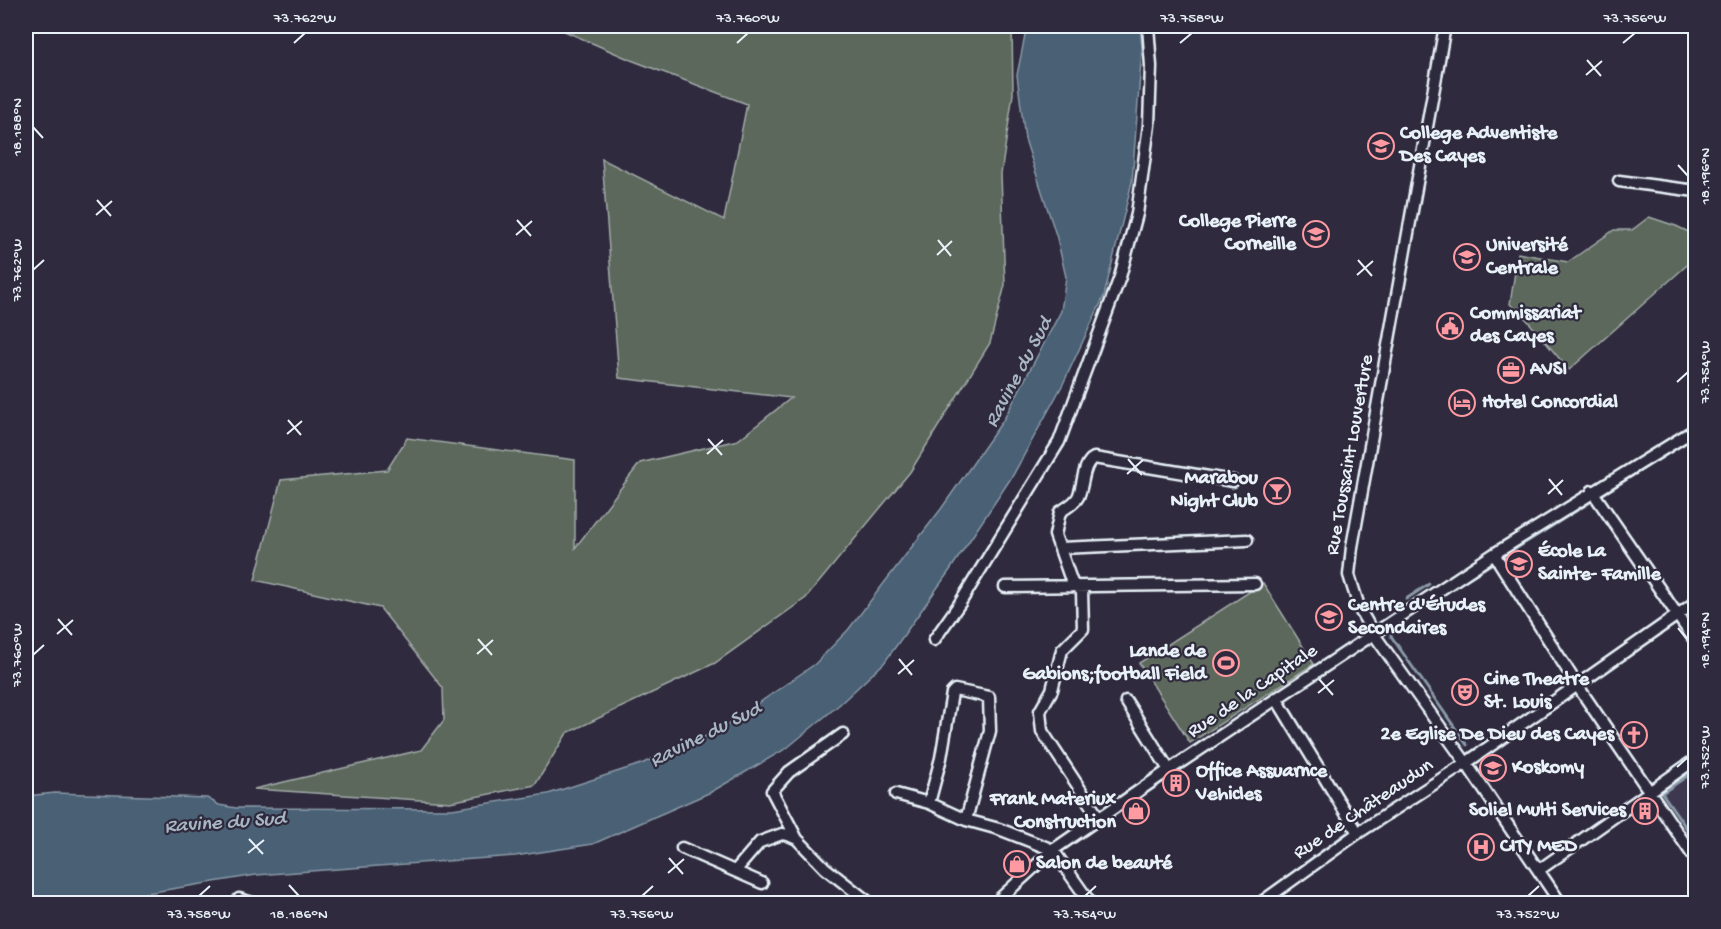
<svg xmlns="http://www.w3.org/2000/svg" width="1721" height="929" font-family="'Gochi Hand',sans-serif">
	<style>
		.built { fill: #3c394f }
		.green { fill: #5d675b; stroke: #a2acaa; stroke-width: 1.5 }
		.water { fill: #496074; stroke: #899aa9; stroke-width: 1.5 }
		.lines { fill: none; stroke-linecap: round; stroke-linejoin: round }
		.stream { stroke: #899aa9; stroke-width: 3 }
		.minor-casing { stroke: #e8f1f8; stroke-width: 15 }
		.minor { stroke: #2f2a3d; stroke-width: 10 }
		.ticks { fill: none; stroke: #e8f1f8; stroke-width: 2 }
		.labels { text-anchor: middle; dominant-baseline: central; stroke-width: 4.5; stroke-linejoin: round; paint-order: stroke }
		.poi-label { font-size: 20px; font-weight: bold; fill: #e8f1f8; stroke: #2f2a3d; text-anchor: start }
		.street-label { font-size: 20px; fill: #e8f1f8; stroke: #2f2a3d }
		.water-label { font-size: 21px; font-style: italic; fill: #a8b7c3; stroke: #2f2a3d }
		.neatline { fill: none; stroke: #e8f1f8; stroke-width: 2 }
		.ticks-label { font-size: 15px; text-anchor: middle; fill: #e8f1f8 }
	</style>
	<rect width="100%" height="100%" fill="#2f2a3d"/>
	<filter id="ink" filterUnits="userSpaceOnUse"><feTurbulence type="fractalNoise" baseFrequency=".0167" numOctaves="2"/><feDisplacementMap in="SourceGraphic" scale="12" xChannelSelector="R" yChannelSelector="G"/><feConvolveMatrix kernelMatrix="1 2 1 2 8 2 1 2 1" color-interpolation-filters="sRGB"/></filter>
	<g filter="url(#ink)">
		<path class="built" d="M1695,771V841L1662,793Z"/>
		<path class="green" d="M553,26H1012L1013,94L1001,174L1005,285L990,343L910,472L806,598L715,663L567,733L535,785L450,802L254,789L421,750L444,720L443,688L380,608L255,580L281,480L387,470L407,438L575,460V548L640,463L738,440L791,398L619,378L602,159L724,220L747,104L631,60Z
			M1649,217L1676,226L1695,235V258L1569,370L1527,320L1510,304L1518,253L1568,262L1614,230H1632Z
			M1263,583L1314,664L1190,743L1139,663Z"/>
		<path class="water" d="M1027,26H1140L1142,48L1132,182L1104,296L1063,384L1013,475L950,570L884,663L840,704L787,748L711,792L593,844L515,856L256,875L135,895L114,903H26V796L55,793L207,798L219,805L236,808L452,809L548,794L641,764L720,730L815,664L848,630L941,509L1004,419L1061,311L1066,277L1057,238L1025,139L1017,75Z"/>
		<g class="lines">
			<path class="stream" d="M1445,593L1696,436
				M1406,599L1429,584
				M1392,627L1391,636L1467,745
				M1696,770L1662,793L1696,842
				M1249,904L1351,830L1350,827"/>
			<defs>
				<path id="minor" d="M1445,26L1352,547L1349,575L1360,610L1373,633L1466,763L1561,904
					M1619,181L1696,191
					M1592,491L1696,642
					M1060,548L1247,540
					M1494,554L1579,688L1696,860
					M1005,587L1255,584
					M934,640L960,603L1059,442L1120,277L1137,214L1149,125L1151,66L1148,26
					M1276,698L1358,833
					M1126,701L1169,770
					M896,794L929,803L966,820L999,829L1053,850L1091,904
					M929,803L941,758L952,693L955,690L989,697L990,731L966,820
					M1099,818L1042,731L1040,711L1052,690L1062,650L1083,629L1082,591L1072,583L1055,535L1060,512C1066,508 1075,503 1078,497C1084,485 1082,464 1094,458L1233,481
					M797,839L772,791L789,772L843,734
					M682,848L762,883
					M1539,870L1696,759
					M735,871L760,842L782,834L788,835L797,839L825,868L871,904
					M239,899L256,904
					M994,904L1053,850L1169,770L1494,554L1696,429
					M1259,904L1358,833L1466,763L1696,602"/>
			</defs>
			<use href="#minor" class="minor-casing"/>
			<use href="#minor" class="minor"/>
		</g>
	</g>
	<path class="ticks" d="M294,43L305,33M737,43L748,33M1180,43L1192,33M1623,43L1635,33M1587,60L1601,76M1586,75L1602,61M33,127L43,138M1678,165L1688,176M97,200L111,216M96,215L112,201M517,220L531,236M516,235L532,221M938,240L951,256M937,255L952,241M1358,260L1372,276M33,270L44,260M1357,275L1373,261M1677,382L1688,372M288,420L301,435M287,434L302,421M708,439L722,455M707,454L723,440M1128,459L1142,475M1127,474L1143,460M1549,479L1562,495M1548,494L1563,480M58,619L72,635M1678,628L1688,640M57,634L73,620M478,639L492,655M477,654L493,640M33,655L44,645M899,659L912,675M898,674L914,660M1319,679L1333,695M1318,693L1334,680M1677,767L1688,757M249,839L263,854M248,853L264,840M669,858L683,874M668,873L684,859M289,885L299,896M199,896L210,886M642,896L653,886M1085,896L1096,886M1528,896L1539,886"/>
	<defs>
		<symbol id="school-ring" viewBox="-11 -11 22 22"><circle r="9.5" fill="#2f2a3d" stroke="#ff9aa2" stroke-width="1.5"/><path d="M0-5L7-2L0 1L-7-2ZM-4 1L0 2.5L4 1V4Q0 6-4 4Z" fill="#ff9aa2"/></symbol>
		<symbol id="university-ring" viewBox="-11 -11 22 22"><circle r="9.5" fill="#2f2a3d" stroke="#ff9aa2" stroke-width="1.5"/><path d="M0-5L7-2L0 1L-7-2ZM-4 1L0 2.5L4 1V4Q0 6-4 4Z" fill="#ff9aa2"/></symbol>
		<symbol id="civic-ring" viewBox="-11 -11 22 22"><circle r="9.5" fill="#2f2a3d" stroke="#ff9aa2" stroke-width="1.5"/><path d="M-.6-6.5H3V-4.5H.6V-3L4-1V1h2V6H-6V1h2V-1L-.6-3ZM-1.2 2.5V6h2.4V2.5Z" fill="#ff9aa2"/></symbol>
		<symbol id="office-ring" viewBox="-11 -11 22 22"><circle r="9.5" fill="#2f2a3d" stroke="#ff9aa2" stroke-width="1.5"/><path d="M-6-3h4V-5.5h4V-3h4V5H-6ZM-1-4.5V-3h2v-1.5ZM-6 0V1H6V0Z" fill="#ff9aa2"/></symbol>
		<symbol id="hotel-ring" viewBox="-11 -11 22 22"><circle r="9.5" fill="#2f2a3d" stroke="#ff9aa2" stroke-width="1.5"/><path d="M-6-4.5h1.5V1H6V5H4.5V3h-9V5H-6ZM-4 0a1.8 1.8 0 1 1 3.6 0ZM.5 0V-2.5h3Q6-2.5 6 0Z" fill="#ff9aa2"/></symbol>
		<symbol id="bar-ring" viewBox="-11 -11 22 22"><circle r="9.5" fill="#2f2a3d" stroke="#ff9aa2" stroke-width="1.5"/><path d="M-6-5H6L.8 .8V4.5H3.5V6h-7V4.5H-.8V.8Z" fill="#ff9aa2"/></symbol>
		<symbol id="stadium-ring" viewBox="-11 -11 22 22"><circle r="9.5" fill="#2f2a3d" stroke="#ff9aa2" stroke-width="1.5"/><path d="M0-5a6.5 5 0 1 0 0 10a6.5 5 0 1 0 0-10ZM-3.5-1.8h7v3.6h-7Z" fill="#ff9aa2"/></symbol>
		<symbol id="theatre-ring" viewBox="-11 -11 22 22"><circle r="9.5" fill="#2f2a3d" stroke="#ff9aa2" stroke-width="1.5"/><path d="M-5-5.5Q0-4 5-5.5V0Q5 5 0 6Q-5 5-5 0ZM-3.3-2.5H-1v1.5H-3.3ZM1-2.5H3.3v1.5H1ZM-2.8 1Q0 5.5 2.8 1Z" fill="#ff9aa2"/></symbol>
		<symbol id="church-ring" viewBox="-11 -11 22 22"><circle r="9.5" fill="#2f2a3d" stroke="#ff9aa2" stroke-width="1.5"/><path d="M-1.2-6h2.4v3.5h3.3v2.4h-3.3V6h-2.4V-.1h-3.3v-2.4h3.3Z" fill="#ff9aa2"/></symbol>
		<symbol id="building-ring" viewBox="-11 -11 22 22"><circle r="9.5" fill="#2f2a3d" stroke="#ff9aa2" stroke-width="1.5"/><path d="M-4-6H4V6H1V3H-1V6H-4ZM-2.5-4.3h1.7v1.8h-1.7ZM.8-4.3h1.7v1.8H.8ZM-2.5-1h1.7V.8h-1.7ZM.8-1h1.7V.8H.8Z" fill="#ff9aa2"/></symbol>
		<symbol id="shop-ring" viewBox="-11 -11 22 22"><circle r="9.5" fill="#2f2a3d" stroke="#ff9aa2" stroke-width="1.5"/><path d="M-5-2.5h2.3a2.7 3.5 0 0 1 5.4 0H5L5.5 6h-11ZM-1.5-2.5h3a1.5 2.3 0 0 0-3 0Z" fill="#ff9aa2"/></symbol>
		<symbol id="hospital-ring" viewBox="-11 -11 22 22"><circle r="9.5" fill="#2f2a3d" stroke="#ff9aa2" stroke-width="1.5"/><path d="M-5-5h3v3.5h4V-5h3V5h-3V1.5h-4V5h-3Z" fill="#ff9aa2"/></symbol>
	</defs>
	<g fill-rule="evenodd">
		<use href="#school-ring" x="1366" y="131" width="30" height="30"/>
		<use href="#school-ring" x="1301" y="219" width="30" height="30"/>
		<use href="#university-ring" x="1452" y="242" width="30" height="30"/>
		<use href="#civic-ring" x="1435" y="311" width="30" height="30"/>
		<use href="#office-ring" x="1496" y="355" width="30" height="30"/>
		<use href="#hotel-ring" x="1447" y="388" width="30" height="30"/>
		<use href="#bar-ring" x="1262" y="476" width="30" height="30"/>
		<use href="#school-ring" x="1504" y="549" width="30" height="30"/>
		<use href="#school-ring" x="1314" y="602" width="30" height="30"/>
		<use href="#stadium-ring" x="1211" y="648" width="30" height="30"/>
		<use href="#theatre-ring" x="1450" y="677" width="30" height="30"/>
		<use href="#church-ring" x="1619" y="720" width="30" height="30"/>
		<use href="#school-ring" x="1478" y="753" width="30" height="30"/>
		<use href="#building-ring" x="1161" y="768" width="30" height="30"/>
		<use href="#shop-ring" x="1121" y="796" width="30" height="30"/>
		<use href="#building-ring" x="1630" y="796" width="30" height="30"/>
		<use href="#hospital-ring" x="1466" y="832" width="30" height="30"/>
		<use href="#shop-ring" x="1002" y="849" width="30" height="30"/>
	</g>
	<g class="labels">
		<g class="poi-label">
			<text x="1400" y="134">College Adventiste<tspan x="1400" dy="23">Des Cayes</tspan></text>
			<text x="1296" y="222" text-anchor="end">College Pierre<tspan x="1296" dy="23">Corneille</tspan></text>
			<text x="1486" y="246">Université<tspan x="1486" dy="23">Centrale</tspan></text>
			<text x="1470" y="314">Commissariat<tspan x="1470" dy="23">des Cayes</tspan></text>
			<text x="1530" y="370">AVSI</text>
			<text x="1482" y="403">Hotel Concordial</text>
			<text x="1258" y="479" text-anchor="end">Marabou<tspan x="1258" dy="23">Night Club</tspan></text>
			<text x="1538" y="552">École La<tspan x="1538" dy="23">Sainte- Famille</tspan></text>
			<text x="1348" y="606">Centre d'Études<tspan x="1348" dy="23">Secondaires</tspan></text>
			<text x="1206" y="652" text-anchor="end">Lande de<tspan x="1206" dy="23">Gabions;football Field</tspan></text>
			<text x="1484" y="680">Cine Theatre<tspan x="1484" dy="23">St. Louis</tspan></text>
			<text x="1614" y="735" text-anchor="end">2e Eglise De Dieu des Cayes</text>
			<text x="1512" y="768">Koskomy</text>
			<text x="1196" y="772">Office Assuarnce<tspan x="1196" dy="23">Vehicles</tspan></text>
			<text x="1116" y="800" text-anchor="end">Frank Materiux<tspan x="1116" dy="23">Construction</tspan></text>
			<text x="1626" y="811" text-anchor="end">Soliel Multi Services</text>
			<text x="1500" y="847">CITY MED</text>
			<text x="1036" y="864">Salon de beauté</text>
		</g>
		<g class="street-label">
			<text transform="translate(1351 455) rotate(-80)">Rue Toussaint Louverture</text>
			<text transform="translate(1253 692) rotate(-34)">Rue de la Capitale</text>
			<text transform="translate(1364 810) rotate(-34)">Rue de Châteaudun</text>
		</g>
		<g class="water-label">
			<text transform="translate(1020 373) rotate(-62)">Ravine du Sud</text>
			<text transform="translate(706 736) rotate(-27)">Ravine du Sud</text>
			<text transform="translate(225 824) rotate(-4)">Ravine du Sud</text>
		</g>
	</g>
	<rect width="1721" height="929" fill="none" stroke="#2f2a3d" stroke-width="66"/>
	<rect x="33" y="33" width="1655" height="863" class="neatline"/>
	<g class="ticks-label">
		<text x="305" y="22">73.762°W</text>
		<text x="748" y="22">73.760°W</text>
		<text x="1192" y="22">73.758°W</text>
		<text x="1635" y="22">73.756°W</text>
		<text transform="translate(16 127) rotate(-90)" y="5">18.188°N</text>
		<text transform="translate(1704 176) rotate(-90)" y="5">18.196°N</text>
		<text transform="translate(16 270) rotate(-90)" y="5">73.762°W</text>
		<text transform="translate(1704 372) rotate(-90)" y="5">73.754°W</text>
		<text transform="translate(1704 640) rotate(-90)" y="5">18.194°N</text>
		<text transform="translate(16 655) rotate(-90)" y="5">73.760°W</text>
		<text transform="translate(1704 757) rotate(-90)" y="5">73.752°W</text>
		<text x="199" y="918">73.758°W</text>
		<text x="299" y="918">18.186°N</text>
		<text x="642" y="918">73.756°W</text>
		<text x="1085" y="918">73.754°W</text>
		<text x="1528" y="918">73.752°W</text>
	</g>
</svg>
